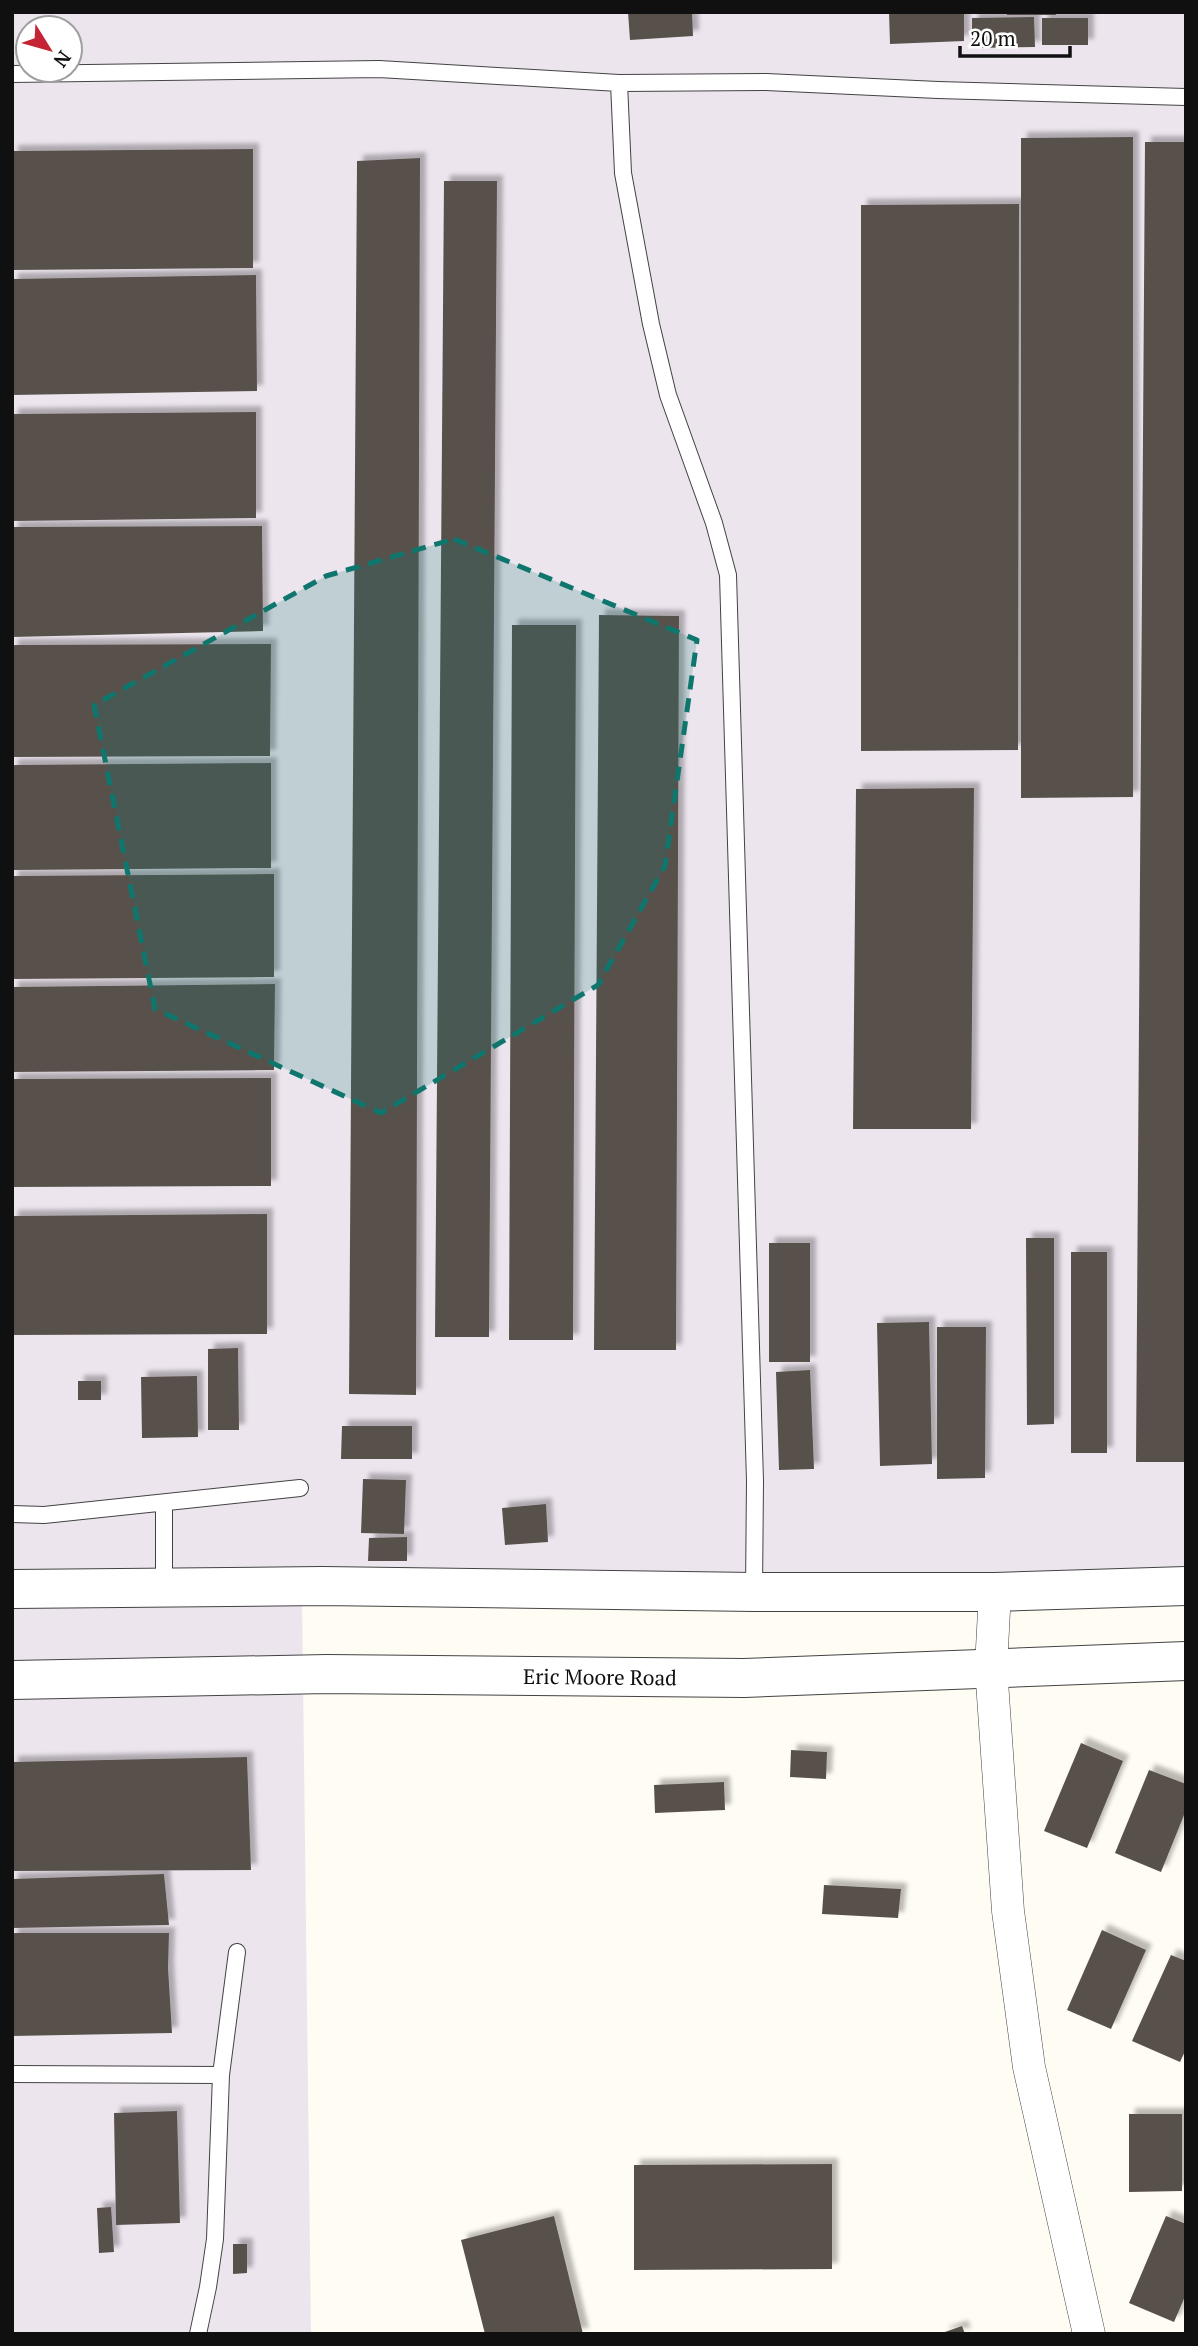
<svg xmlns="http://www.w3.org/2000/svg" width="1198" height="2346" font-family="'PT Serif',serif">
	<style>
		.industrial { fill: #ede5ee; fill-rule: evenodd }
		.building { fill: #59514c; filter: url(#shadow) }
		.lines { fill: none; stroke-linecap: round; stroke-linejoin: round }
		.service-casing { stroke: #434343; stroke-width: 18 }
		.minor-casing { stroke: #434343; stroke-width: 33 }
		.tertiary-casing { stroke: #434343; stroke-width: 40 }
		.service { stroke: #fff; stroke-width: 16 }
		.minor { stroke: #fff; stroke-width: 32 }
		.tertiary { stroke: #fff; stroke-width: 38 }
		.marked { fill: #0f766e; fill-opacity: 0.2; stroke: #0f766e; stroke-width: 5; stroke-dasharray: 14 9; stroke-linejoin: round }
		.labels { text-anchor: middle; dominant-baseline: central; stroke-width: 7; stroke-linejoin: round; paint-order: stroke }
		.street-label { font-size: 21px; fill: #101010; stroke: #fff }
	</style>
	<defs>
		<filter id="shadow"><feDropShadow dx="6" dy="-6" stdDeviation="2" flood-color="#0004"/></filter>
	</defs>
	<rect width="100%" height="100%" fill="#fffcf3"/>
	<path class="industrial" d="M12,12H1186V1589L302,1596L311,2334H12ZM28,28H70V70H28Z"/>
	<path class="building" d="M628,12H692L693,36L630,40Z
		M889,12H964V41L890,44Z
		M1007,12H1056V15H1007Z
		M1034,17L1035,47L972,48V18Z
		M1042,18H1088V45H1042Z
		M1133,137V797L1021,798V138Z
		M1145,142H1186V1462H1136Z
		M253,149V268L12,270V151Z
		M420,158L416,1395L349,1394L357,161Z
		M444,181H497L489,1337H435Z
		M1019,204L1018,750L861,751V205Z
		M256,275L257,391L12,395V279Z
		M256,412V518L12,521V414Z
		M262,526L263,631L12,637V527Z
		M599,615L679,616L676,1350H594Z
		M512,625H576L573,1340H509Z
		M271,644L270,756L12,757V645Z
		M271,763V868L12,870V765Z
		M974,788L971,1129H853L856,789Z
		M274,874V977L12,979V876Z
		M275,984L274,1070L12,1072V987Z
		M271,1078V1186L12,1187V1079Z
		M267,1214V1334L12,1335V1216Z
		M1026,1238H1054V1424L1027,1425Z
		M769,1243H810V1362H769Z
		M1071,1252H1107V1453H1071Z
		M929,1322L932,1464L880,1466L877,1323Z
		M937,1327H986L985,1478L937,1479Z
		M238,1348L239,1430H208V1349Z
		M810,1370L814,1469L779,1470L776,1372Z
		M197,1376L198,1437L142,1438L141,1377Z
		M78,1381H101V1400H78Z
		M342,1426H412V1459H341Z
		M363,1479L406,1480L404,1534L361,1533Z
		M546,1504L548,1542L505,1545L502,1508Z
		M407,1537V1561H368L369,1538Z
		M1081,1743L1123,1761L1087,1848L1044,1831Z
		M791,1750L827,1752L826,1779L790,1777Z
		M247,1757L251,1870L12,1871V1762Z
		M1149,1770L1186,1784V1810L1161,1872L1115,1853Z
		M724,1782L725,1810L655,1813L654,1785Z
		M164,1874L169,1925L12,1928V1879Z
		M824,1885L901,1889L898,1918L822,1914Z
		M1102,1930L1146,1950L1111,2029L1067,2010Z
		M12,1933H169L168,1968L172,2033L12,2036Z
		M1171,1955L1186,1961V2049L1180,2062L1132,2041Z
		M177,2111L180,2223L116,2225L114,2113Z
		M1129,2114H1182V2191L1129,2192Z
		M832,2164V2269L634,2270V2165Z
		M111,2207L114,2252L99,2253L97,2208Z
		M554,2216L583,2334H485L461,2240Z
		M1166,2216L1186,2224V2294L1174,2322L1129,2303Z
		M233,2244H247V2273L233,2274Z
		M962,2326L965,2334H942V2333Z"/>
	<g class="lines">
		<defs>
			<path id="service" d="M12,74L379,69L619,83L766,82L938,90L1186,97
				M619,83L623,173L651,324L668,395L714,523L728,575L755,1481L754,1591
				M12,1514L44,1515L300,1488
				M164,1588V1503
				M12,2074L221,2075L215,2239L208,2287L198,2334
				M221,2075L237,1952"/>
			<path id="minor" d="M995,1592L991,1667L1008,1911L1029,2067L1089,2334"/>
			<g id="tertiary">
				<path d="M12,1589L322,1586L754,1592H995L1186,1586"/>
				<path id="s1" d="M12,1680L327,1674L744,1678L1186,1661"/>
			</g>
		</defs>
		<use href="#service" class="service-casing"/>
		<use href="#minor" class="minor-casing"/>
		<use href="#tertiary" class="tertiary-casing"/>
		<use href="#service" class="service"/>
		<use href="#minor" class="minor"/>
		<use href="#tertiary" class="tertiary"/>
	</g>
	<path class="marked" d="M454,539L697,640L665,866L598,985L381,1113L155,1009L94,705L326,576Z"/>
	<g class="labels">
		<g class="street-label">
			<text stroke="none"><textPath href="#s1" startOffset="588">Eric Moore Road</textPath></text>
		</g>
	</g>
	<rect width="1198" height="2346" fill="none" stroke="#101010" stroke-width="28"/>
	<g transform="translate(49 49) rotate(127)"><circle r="33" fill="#ffffff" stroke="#9f9f9f" stroke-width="2"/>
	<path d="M0-5L12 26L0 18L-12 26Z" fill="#c42433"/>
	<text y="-10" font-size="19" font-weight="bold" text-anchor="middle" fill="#101010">N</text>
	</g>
	<path d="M960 46v10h110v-10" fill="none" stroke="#101010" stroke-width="3.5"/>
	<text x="970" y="46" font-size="21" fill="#101010" stroke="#ffffff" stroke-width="5" paint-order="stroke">20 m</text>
</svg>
